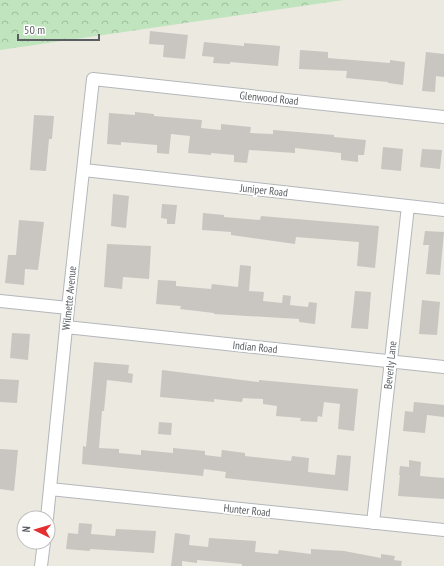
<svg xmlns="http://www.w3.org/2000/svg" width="444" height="566" font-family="'PT Sans Narrow',sans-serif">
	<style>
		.forest { fill: url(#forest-crowns) }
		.building { fill: #c9c5c0 }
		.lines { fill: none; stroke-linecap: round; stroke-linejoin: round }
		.minor-casing { stroke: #b3b7bb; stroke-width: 14 }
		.minor { stroke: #fff; stroke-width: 12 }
		.labels { text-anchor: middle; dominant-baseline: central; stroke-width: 4; stroke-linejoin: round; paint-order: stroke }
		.street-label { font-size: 11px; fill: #595e61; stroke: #fff }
	</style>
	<defs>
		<pattern id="forest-crowns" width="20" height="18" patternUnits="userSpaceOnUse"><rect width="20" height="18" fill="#c0e4bd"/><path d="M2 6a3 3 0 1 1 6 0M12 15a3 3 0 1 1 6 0" fill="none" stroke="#9fbc9d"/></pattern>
	</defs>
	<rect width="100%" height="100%" fill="#ece9e1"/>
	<path class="forest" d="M0,0H344L0,50Z"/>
	<path class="building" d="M150,31L188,35L185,59L163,57L164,45L149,44Z
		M204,42L244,46V43L280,46L278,66L230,62V64L213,63L214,57L202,56Z
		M300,50L328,52V58L390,63V60L405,62L403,85L388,83V82L346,78L347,71L299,69Z
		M426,52L444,54V77L436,76L435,92L422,91Z
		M135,112L154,114V116L202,120L201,128L221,130V124L251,127L250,133L273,134V130L334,135V137L366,140L364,155H358V162L341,160V153L295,148V153L249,150L247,163L234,162V155L211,153V155L188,153L190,136L171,134L169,154L157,153V145L121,142V145L107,144L109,113L135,115Z
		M34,115L54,116L52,139H49L46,171L30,170Z
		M383,147L403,149L401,171L381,169Z
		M422,149L442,150L440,169L420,167Z
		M113,194L129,196L126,228L111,226Z
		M162,204L177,205L175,224H167V219L161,218Z
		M203,213L224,215V217L260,220L261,216L379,226L375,268L357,266L359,242L296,237L295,244L231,235V232L202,230Z
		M19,220L44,222L38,270L25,269L24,285L5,283L8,255H16Z
		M425,231L444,232L440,275L426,274L429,245H423Z
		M107,244L151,246L149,279L123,277L122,289L104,287Z
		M240,265L251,266L249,291L264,292L263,301L282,303L283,295L291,296L290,305L308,307L309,302L317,303L315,324L299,322V319L214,314V313L180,309L181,306L156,304L158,280L176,281V286L211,289L212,284L238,287Z
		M355,291L371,292L368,329L351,328Z
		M422,300L440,302L437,335L419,334Z
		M12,333L30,334L28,360L10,358Z
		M94,362L129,365L128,373L133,374L132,383L107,380L104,411H102L99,448L119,449V453L141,455V450L173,453V448L205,451V455L221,457L222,450L245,453V456L291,461L292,456L309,458L308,472L335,475L337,455L351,456L348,491L225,478L226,472L204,469L203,476L82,464L83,446L86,447Z
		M162,370L259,382V380L358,389L354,431L338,429L340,404L324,402L322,417L318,416L317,422L300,421L301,418L276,416L277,406L263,404V399L243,398L242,402L214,399V402L160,397Z
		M0,379L19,380L17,403L0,402Z
		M414,402L444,405V417L427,415L425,433L403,431L405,411L413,412Z
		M159,422L172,423L171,435L158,434Z
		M0,449L18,450L14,491L0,489Z
		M409,460L421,462L420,476L444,478V499L398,496L400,475H399L400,466L409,467Z
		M79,523L92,524L91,534L115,536L116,529L156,531L154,553L90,549V551L66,549L68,533L78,534Z
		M175,533L190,535L189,545L208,547L209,538L256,541L255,552L278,554L279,550L311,554V549L344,551L381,558V554L395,556L394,560L402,561L401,566H242V564L197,560V563L182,561V566H171Z"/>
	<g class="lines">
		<defs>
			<path id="minor" d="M84,170L444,210
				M0,301L68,308
				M66,327L444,367
				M50,489L444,530
				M47,518L68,308L93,79L444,117
				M373,523L408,206
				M41,566L44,542"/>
		</defs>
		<use href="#minor" class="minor-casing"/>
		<use href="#minor" class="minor"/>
	</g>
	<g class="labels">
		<g class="street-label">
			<text transform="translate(269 98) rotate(6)">Glenwood Road</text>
			<text transform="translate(264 190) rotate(6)">Juniper Road</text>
			<text transform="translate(69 298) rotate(-84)">Wilmette Avenue</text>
			<text transform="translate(255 347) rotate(6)">Indian Road</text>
			<text transform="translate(390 365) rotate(-84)">Beverly Lane</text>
			<text transform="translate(247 510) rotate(6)">Hunter Road</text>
		</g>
	</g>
	<g transform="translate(36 530) rotate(275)"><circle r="19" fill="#ffffff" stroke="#bdbfc0"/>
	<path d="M0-3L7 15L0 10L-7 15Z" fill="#e52e30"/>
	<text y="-6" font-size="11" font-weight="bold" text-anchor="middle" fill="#595e61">N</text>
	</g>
	<path d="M18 34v6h81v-6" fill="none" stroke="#595e61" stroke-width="2"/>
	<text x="24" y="34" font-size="12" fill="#595e61" stroke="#ffffff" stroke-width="3" paint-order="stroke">50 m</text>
</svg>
